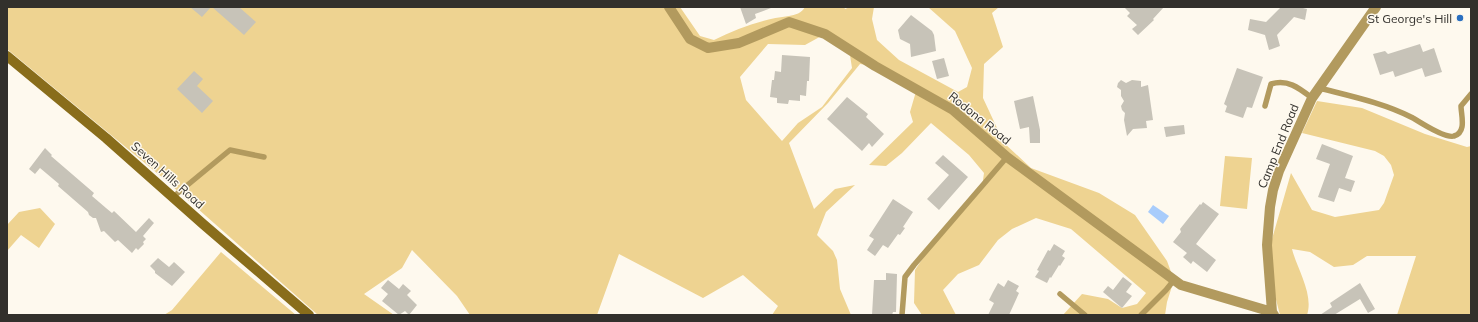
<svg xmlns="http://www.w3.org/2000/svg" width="1478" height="322" font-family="Mulish,sans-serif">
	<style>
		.green { fill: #eed391; fill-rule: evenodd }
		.water { fill: #a8ccfb }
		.building { fill: #c7c3b8 }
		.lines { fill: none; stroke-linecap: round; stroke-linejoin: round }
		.service { stroke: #b29a5e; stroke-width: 5.5 }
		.minor { stroke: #b29a5e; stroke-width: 10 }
		.secondary { stroke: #896d1b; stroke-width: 10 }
		.poi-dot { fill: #2a6fc0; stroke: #fef9ee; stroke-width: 1.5 }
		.labels { text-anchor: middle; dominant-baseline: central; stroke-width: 3; stroke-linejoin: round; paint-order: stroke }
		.poi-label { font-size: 12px; fill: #32302c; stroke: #fef9ee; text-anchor: end }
		.street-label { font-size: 12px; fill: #32302c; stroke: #fef9ee }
	</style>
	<rect width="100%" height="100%" fill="#fef9ee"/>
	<path class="green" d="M7,7H680L700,36L714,40C738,28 763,19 789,16C795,15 802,13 805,7H844L845,9L850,7H874L872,19L877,40L899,60L958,92L967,87L972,68L955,31L928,7H999L992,13L1003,47L984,64L983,98L1004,143L1031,168L1099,193L1135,215L1167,261L1174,280L1167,302L1165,315H1063L1082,294L1108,299L1122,308L1137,304L1146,293L1071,229L1036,218L1012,229L998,240L979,265L958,274L943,290L956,315H922L914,303L915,270L931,246L982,187L984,173L969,155L931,123L902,153L886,166L869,165L913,122L910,112L917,88L875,66L860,64L828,103L789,143L814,209L835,189L855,185L826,212L817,235L833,251L837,260L840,289L851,315H772L778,306L743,275L703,298L619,254L597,315H470L457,296L412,250L402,268L364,294L394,315H318L163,178L7,49ZM825,34L849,49L852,68L822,107L798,123L782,141L746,100L740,77L768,44L805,45Z
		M1317,101L1362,108L1425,134L1467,147L1471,146V315H1397L1416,256H1367L1353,265L1334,267L1310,252L1292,249C1297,269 1314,294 1307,315H1280L1272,284V239L1291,173L1312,210L1335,217L1379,210L1384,203L1394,175L1391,165L1384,156L1375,151L1302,133Z
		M1225,156L1252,158L1247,209L1220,206Z
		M40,208L55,224L39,248L21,235L7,251V225L19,212Z
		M221,252L296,315H164L172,310Z"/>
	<path class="water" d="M1153,205L1169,216L1163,224L1148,212Z"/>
	<path class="building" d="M190,7H211L202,17Z
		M212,7H239L256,22L244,35Z
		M740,7H771V8L755,14L756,18L746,24Z
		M1124,7H1164L1153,19L1154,20L1138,35L1132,29L1137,25L1127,16L1130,13Z
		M1281,7H1299L1307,9L1305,20L1294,17L1277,35L1280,46L1269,50L1265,35L1248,30L1250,19L1266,22Z
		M911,15L932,31L934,35L936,51L911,57L910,44L900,39L898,30Z
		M1420,44L1423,52L1434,48L1442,72L1425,77L1422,68L1395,77L1393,71L1380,75L1373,54L1385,51L1388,54Z
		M782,55L810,57L809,81H807L806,96L800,95V101L789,100L788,104L777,103V98L770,97L772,80H774L775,71L781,72Z
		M944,58L949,76L937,79L932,61Z
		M1237,68L1263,77L1252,108L1247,107L1243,118L1225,112L1227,106L1224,104Z
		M194,71L203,79L197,86L213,101L202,113L177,89Z
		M1121,80L1126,83L1132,80L1141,81V87L1148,85L1153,120L1146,121L1147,128L1133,129L1127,136L1124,120L1125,113L1122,110L1121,106L1124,101L1121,96V90L1117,87L1118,83Z
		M1033,96L1040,130V143H1030L1029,127L1020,129L1014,101Z
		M847,97L868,114L866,117L884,134L872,147L869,143L862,151L827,119Z
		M1184,125L1185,134L1166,137L1164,127Z
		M1322,144L1353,156L1345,178L1355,181L1351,192L1339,188L1334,202L1318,197L1330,164L1316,159Z
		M45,148L52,155L51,156L94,193L92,196L106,208L112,213L114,211L136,232L149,218L154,223L143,236L146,239L143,242L144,244L138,250L136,248L132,253L118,240L115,242L104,231L101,232L96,218H93L89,215L88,212L58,186L59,184L40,168L35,174L29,169Z
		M943,155L968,177L939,210L927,199L949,175L935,163Z
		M893,199L913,212L903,227L905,228L900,235L898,234L888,248L883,245L875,256L867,250L874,239L869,236Z
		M1203,202L1219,214L1196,244L1216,260L1207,272L1193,261L1191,264L1183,257L1187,253L1173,242L1181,232L1180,229L1200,204L1201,205Z
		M1054,244L1065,251L1062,256L1065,258L1060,266L1059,265L1051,278L1050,277L1047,283L1035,277L1039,271L1037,270L1048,250L1050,251Z
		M158,258L169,267L174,262L185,272L172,286L155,273V271L150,266Z
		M886,273L897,274L896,312H893L892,315H872L874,280H886Z
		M1123,277L1132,284L1126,292L1132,296L1122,308L1103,292L1108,286L1113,290Z
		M388,280L399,289L403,284L411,291L407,295L417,305L409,315L405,311L399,315L382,301L388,294L381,288Z
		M1008,280L1019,286L1016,291L1019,293L1009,315H988L994,303L989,300L993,292L998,283L1004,287Z
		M1360,283L1375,309L1368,313L1360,299L1334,315H1320L1332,307L1330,303Z"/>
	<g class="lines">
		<path class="service" d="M1319,88C1350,96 1384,103 1413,118C1421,123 1446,139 1454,136C1467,132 1461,115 1461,106L1471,94
			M1265,106L1271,84C1288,79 1299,88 1312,98
			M173,197L230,150L264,157
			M1060,294L1085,315
			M902,315L905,277L914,265L1007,157
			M1141,315L1166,290L1174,280"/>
		<path class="minor" d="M669,7L690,39L708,48L739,43L789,22L825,34L875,66L953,110L1007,157L1181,285L1272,312
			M1274,315L1272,312L1267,245L1270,207L1273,190L1279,171L1312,98L1376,7"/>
		<path class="secondary" d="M7,56L106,138L203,224L309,315"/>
	</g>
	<circle class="poi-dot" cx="1460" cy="18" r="4"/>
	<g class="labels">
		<g class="poi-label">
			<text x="1452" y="18">St George's Hill</text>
		</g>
		<g class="street-label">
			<text transform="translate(980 118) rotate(39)">Rodona Road</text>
			<text transform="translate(1278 146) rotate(-68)">Camp End Road</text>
			<text transform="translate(168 175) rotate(42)">Seven Hills Road</text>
		</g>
	</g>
	<rect width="1478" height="322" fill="none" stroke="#32302c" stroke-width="16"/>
</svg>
